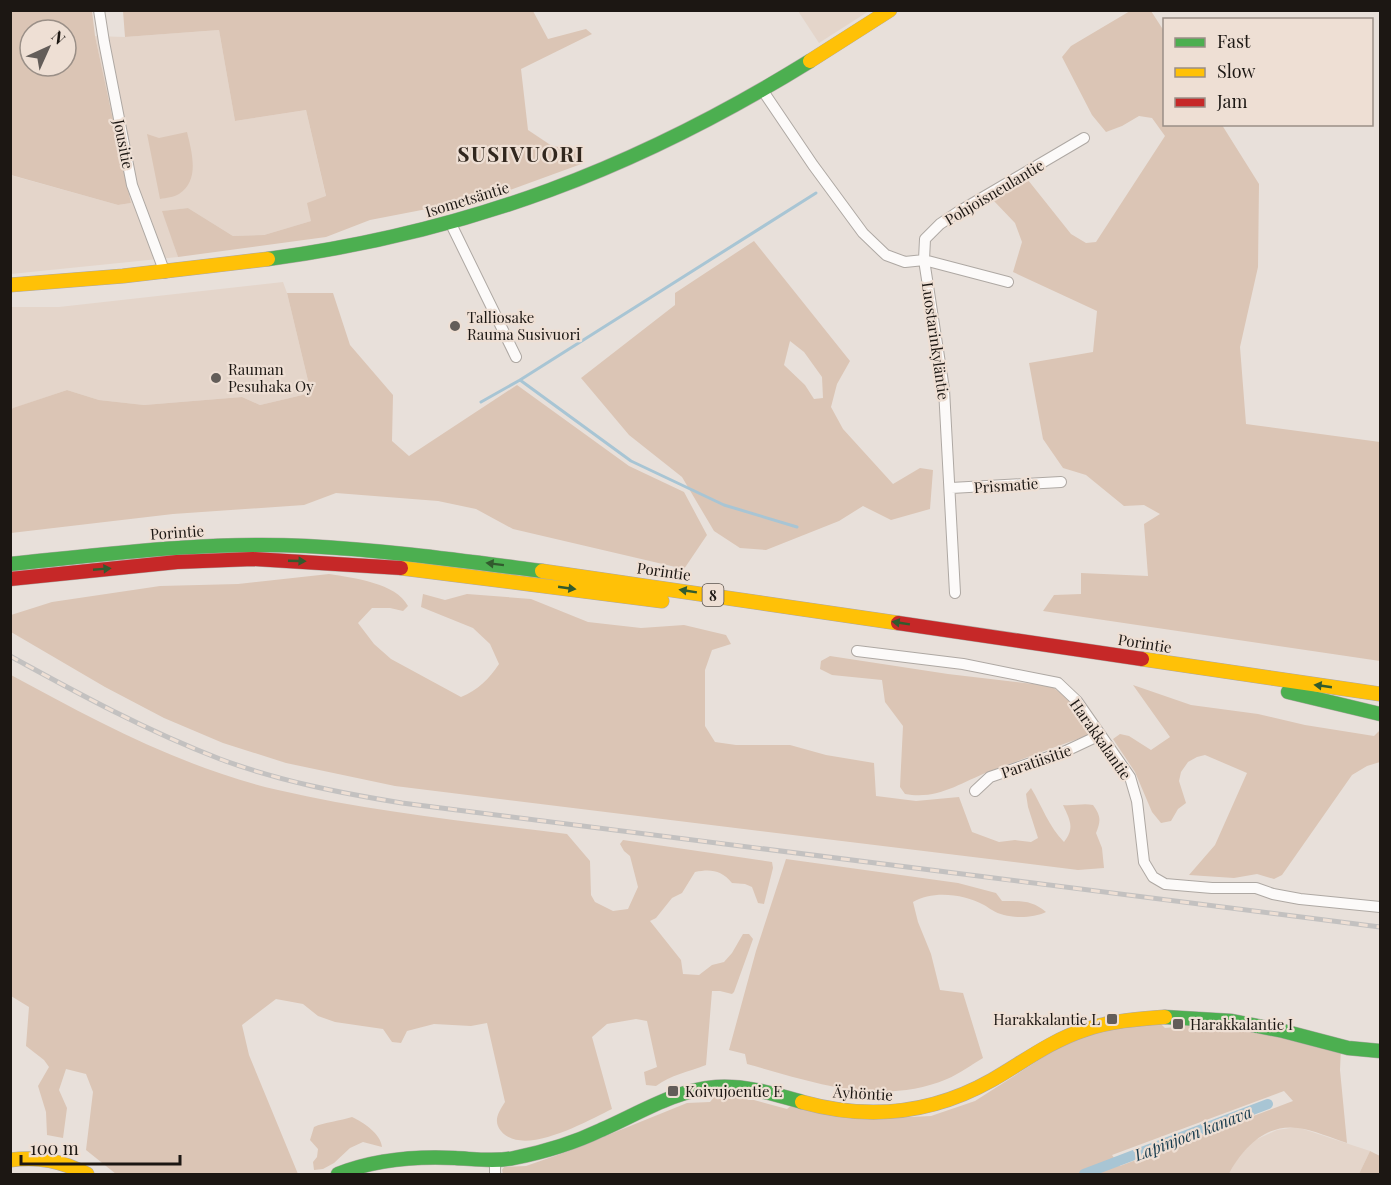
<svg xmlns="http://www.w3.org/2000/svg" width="1391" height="1185" font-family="'Playfair Display',serif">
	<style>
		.industrial { fill: #e4d5ca }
		.green { fill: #dbc5b5; fill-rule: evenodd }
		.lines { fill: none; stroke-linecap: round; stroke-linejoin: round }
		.stream { stroke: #a8c5d4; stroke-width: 3 }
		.canal { stroke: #a8c5d4; stroke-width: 10 }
		.street-casing { stroke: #aea8a3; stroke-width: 12 }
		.fast-casing { stroke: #aea8a3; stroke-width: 15 }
		.slow-casing { stroke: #aea8a3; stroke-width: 15 }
		.jam-casing { stroke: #aea8a3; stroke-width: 15 }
		.street { stroke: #fcfaf9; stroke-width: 10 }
		.fast { stroke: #4caf50; stroke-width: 14 }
		.slow { stroke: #ffc107; stroke-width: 14 }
		.jam { stroke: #c62828; stroke-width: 14 }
		.rail-casing { stroke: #c3c1c0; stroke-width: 5 }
		.rail { stroke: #eedfd4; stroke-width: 3; stroke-dasharray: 9; stroke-linecap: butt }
		.oneway { fill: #325b2e }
		.poi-dot { fill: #635d59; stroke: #eedfd4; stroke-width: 2 }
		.labels { text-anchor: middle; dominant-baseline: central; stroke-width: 4.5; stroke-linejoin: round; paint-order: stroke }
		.shield { fill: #eedfd4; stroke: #5b534d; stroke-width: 1.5 }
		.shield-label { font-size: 14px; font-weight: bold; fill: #1c1713 }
		.street-label { font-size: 15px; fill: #1c1713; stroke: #eedfd4 }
		.poi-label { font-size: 15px; fill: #1c1713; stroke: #eedfd4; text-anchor: start }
		.water-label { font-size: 16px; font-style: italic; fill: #14394c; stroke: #eedfd4 }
		.district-label { font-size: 21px; font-weight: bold; letter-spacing: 1.5px; fill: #31271e; stroke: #eedfd4 }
	</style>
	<rect width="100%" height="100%" fill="#e8e0da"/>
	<path class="industrial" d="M798,11H869L819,43Z
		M219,30L235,121L306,110L326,197L311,221L264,235L233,236L188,208L163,211L178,257L11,274L10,175L118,205L131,203L95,36L125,37Z
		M283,282L287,293L311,393L260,405L242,397L144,405L99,400L67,390L14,408L11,412V307H59Z
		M1297,1127L1370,1151L1359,1174H1229L1237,1159L1253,1141L1277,1130Z"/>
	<path class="green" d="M10,11H92L95,36L131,203L118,205L11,175ZM30,30H66V66H30Z
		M123,11H533L548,39L586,29L592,34L521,69L528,130L552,146L580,150L584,163L494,196L370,220L326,237L178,257L162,211L188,208L233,236L264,235L311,221L307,203L326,196L306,110L235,121L219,30L125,37Z
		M1130,11H1151L1164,31V124L1222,125L1259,184L1258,267L1240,347L1246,424L1380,442V661L1043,611L1054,595L1081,594V573L1148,576L1144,524L1160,514L1144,505L1124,506L1086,475L1063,468L1043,439L1029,363L1093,352L1097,311L1013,272L1022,242L1015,223L993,200L1028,180L1071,234L1086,243L1096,242L1165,136L1152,118L1139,116L1122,126L1106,132L1092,115L1062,57L1071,46Z
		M187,132C192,153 200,180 179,194C174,197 166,198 160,199L147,134L159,138Z
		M754,241L850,361L837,384L831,407L843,429L893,484L920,468L933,470L930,509L891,520L863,506L839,521L766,550L740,548L714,531L682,477L629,435L581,378L675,305V293ZM790,341L804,352L822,377L823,398L814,399L805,385L784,365Z
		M287,293H333L350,345L393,395L392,441L409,456L517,385L629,466L684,492L707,535L684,569L513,529L476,509L438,501L336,493L304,505L173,514L11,533L10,412L13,408L67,390L99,400L144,405L242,397L260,405L311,393Z
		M329,574C354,578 396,583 408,606L403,611L390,608H372L358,623L374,644L391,659L461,697C478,690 489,679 499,664L490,644L473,628L421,607L423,594L445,600L467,594L531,599L588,622L641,628L684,625L726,635L731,644L712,650L705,670V726L715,742L736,745H790L826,755L874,763L876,796L916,801L959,797L972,832L999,842L1015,840L1031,842L1038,838L1028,807L1026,794L1031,788C1042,806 1049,827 1064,842C1075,828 1070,820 1063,805C1074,806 1083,803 1093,805C1101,816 1101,821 1096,833L1102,848L1104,868L1078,870L395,786L286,763L223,743L164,718L105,687L11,632V615L52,602L160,586L238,584Z
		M830,656L948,674L1051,686C1068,698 1087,714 1089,735C1055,747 1022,759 988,772C960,783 938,800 905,794L900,787L903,726L885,702L882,680L832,675L820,669L821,661Z
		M11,675C96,721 183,768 278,790C373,812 471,822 567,834L590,861L591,895L595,902L613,911L628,909L638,887L630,856L624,851L620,844L623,840L772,862L773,868L764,904L758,903L752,887L745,884L732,883C721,870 711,869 695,872L682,893L672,898L656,918L650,921L681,960L683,974L699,975L712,965L724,962L732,953L743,934H749L753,939L734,992L732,994L720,991H712L706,1065C688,1072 671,1075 656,1086L646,1085L644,1072L657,1067L647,1021L636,1019L607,1024L592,1037L612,1109C587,1121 523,1158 501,1131C493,1121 498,1113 505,1102L487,1023L471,1026L434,1024L407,1031L401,1043L392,1042L383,1029L335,1022L318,1016L303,1004L276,999L242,1025L249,1055L298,1174H116L86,1150L93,1092L86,1074L66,1069L59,1090L67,1108L63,1138L47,1135L46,1112L38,1086L49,1067L44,1060L26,1046L29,1007L11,996Z
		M1133,685L1191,705L1258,714L1305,725L1374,736L1380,730V762L1367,766L1352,775L1282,875L1274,879L1257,874L1234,878L1189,875L1215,845L1247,773L1205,755L1197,757L1188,762L1181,772L1179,781L1186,803L1178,809L1171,821L1161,823L1152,812L1135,772L1113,739L1120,734L1129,736L1151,750L1170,737Z
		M786,859L958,883L996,893L1002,901C1020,901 1032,900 1046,912C1031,919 1006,919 992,910C990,909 986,906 984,905C964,894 933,890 913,902L918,922L931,954L940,990L963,993L983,1058C971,1065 959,1074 947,1079C880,1107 813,1082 747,1064L745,1054L729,1050L756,951Z
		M1158,1021L1165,1028L1198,1025L1228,1026L1341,1047L1340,1070L1347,1143C1331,1138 1314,1130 1298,1128C1266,1123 1242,1149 1229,1174H503L502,1170L504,1167L526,1166L566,1152L687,1103L710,1102L716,1095L732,1093L745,1096L748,1100H754L787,1109L792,1105L910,1117L931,1116L975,1101L1056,1049L1079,1039L1100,1031ZM1284,1091L1293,1101L1120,1166L1112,1155Z
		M352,1117C363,1122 381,1134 382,1147L363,1142L350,1148L334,1163L323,1169L314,1170L313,1162L317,1157L318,1149L310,1140L314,1127C324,1122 341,1121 352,1117Z
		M1370,1151L1380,1156V1174H1359Z"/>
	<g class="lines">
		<path class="stream" d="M481,402L520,380
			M797,527L724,505L631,461L520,380L816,193"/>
		<path class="canal" d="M1084,1174L1268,1104"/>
		<defs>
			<path id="street" d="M99,10L104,42L132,185L165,273
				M763,91L813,165L863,233L886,255L905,262L924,260L1008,282
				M450,222L516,357
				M951,488L1061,482
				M955,593L944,389L924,260L925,239L940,224L958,212L1084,138
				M857,651L963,664L1058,683L1077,701L1130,777L1137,801L1144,862L1153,877L1165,884L1212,888H1256L1273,894L1300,899L1380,907
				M975,791L990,777L1066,751L1100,735
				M495,1159V1174"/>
			<path id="fast" d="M268,259C470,232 637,168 810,61
				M10,564C108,554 207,541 306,546C385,550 464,561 542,571
				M1288,692L1380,714
				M1165,1017L1232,1021L1283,1031L1348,1048L1380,1051
				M338,1174C376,1159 415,1156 455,1158C475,1159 495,1162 514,1158C544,1152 574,1143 601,1130C638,1114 675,1090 716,1087C746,1085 774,1094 802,1102"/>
			<path id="slow" d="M810,61L890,10
				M10,285L123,276L268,259
				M401,568L662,601
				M542,571L898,623
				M1142,659L1380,694
				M802,1102C867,1120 932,1114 992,1080C1022,1063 1050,1041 1084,1030C1110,1021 1138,1019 1165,1017
				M10,1160C39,1156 61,1161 87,1174"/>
			<path id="jam" d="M10,579L177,562L253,559L401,568
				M898,623L1142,659"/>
		</defs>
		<use href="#street" class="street-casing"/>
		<use href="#fast" class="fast-casing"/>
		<use href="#slow" class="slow-casing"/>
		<use href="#jam" class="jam-casing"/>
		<use href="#street" class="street"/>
		<use href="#fast" class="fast"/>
		<use href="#slow" class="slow"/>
		<use href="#jam" class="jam"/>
		<defs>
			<path id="rail" d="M10,656C79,694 147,731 220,759C279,781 340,793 402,803L1380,927"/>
		</defs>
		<use href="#rail" class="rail-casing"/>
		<use href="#rail" class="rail"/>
	</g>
	<defs><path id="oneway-solid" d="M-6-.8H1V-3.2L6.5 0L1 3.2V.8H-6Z" transform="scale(1.5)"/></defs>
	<g class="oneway">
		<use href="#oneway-solid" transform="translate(297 561) rotate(2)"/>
		<use href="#oneway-solid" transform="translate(495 564) rotate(-173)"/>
		<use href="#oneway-solid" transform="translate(102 569) rotate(-5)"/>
		<use href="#oneway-solid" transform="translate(567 588) rotate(8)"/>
		<use href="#oneway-solid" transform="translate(688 591) rotate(-171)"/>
		<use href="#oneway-solid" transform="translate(901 623) rotate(-171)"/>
		<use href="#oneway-solid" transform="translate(1323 686) rotate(-172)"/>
	</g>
	<g class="poi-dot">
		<circle cx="455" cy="326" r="6"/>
		<circle cx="216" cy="378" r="6"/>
		<rect x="1106" y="1013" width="12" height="12" rx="3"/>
		<rect x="1172" y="1018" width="12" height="12" rx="3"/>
		<rect x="667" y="1085" width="12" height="12" rx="3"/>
	</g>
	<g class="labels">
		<rect class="shield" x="702.5" y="584" width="21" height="22" rx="4.5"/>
		<g class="shield-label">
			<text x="713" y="595">8</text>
		</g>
		<g class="street-label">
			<text transform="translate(124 144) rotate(79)">Jousitie</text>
			<text transform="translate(994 192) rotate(-31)">Pohjoisneulantie</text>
			<text transform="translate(467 199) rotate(-17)">Isometsäntie</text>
			<text transform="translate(936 341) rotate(82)">Luostarinkyläntie</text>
			<text transform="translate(1006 485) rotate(-4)">Prismatie</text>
			<text transform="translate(177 532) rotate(-4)">Porintie</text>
			<text transform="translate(664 571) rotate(8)">Porintie</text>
			<text transform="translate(1145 643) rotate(9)">Porintie</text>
			<text transform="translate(1101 739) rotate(55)">Harakkalantie</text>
			<text transform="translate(1036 761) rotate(-19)">Paratiisitie</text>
			<text transform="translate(863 1093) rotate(3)">Äyhöntie</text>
		</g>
		<g class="poi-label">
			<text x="467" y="317">Talliosake<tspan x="467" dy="17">Rauma Susivuori</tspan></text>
			<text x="228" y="369">Rauman<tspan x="228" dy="17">Pesuhaka Oy</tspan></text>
			<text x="1100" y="1019" text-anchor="end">Harakkalantie L</text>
			<text x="1190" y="1024">Harakkalantie I</text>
			<text x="685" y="1091">Koivujoentie E</text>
		</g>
		<g class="water-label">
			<text transform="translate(1193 1133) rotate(-21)">Lapinjoen kanava</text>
		</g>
		<g class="district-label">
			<text x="521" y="153">SUSIVUORI</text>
		</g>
	</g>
	<rect width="1391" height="1185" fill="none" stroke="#1c1713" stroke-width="24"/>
	<rect x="1163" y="18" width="210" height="108" fill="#eedfd4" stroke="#9a8f87" stroke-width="1.5"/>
	<rect x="1175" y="38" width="30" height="9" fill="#4caf50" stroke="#9a8f87" stroke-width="1.5"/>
	<text x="1217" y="48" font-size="18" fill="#1c1713">Fast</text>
	<rect x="1175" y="68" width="30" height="9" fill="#ffc107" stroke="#9a8f87" stroke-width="1.5"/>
	<text x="1217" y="78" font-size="18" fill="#1c1713">Slow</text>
	<rect x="1175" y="98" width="30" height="9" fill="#c62828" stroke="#9a8f87" stroke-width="1.5"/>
	<text x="1217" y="108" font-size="18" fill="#1c1713">Jam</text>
	<g transform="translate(48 48) rotate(45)"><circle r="28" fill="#eedfd4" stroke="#9a8f87" stroke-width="1.5"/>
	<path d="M0-4.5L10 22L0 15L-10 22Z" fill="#635d59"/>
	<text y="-9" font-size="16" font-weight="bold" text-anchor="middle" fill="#1c1713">N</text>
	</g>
	<path d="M21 1155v9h159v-9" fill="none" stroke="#1c1713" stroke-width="3"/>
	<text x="30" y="1155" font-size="18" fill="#1c1713" stroke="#eedfd4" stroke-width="4.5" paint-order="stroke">100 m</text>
</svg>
